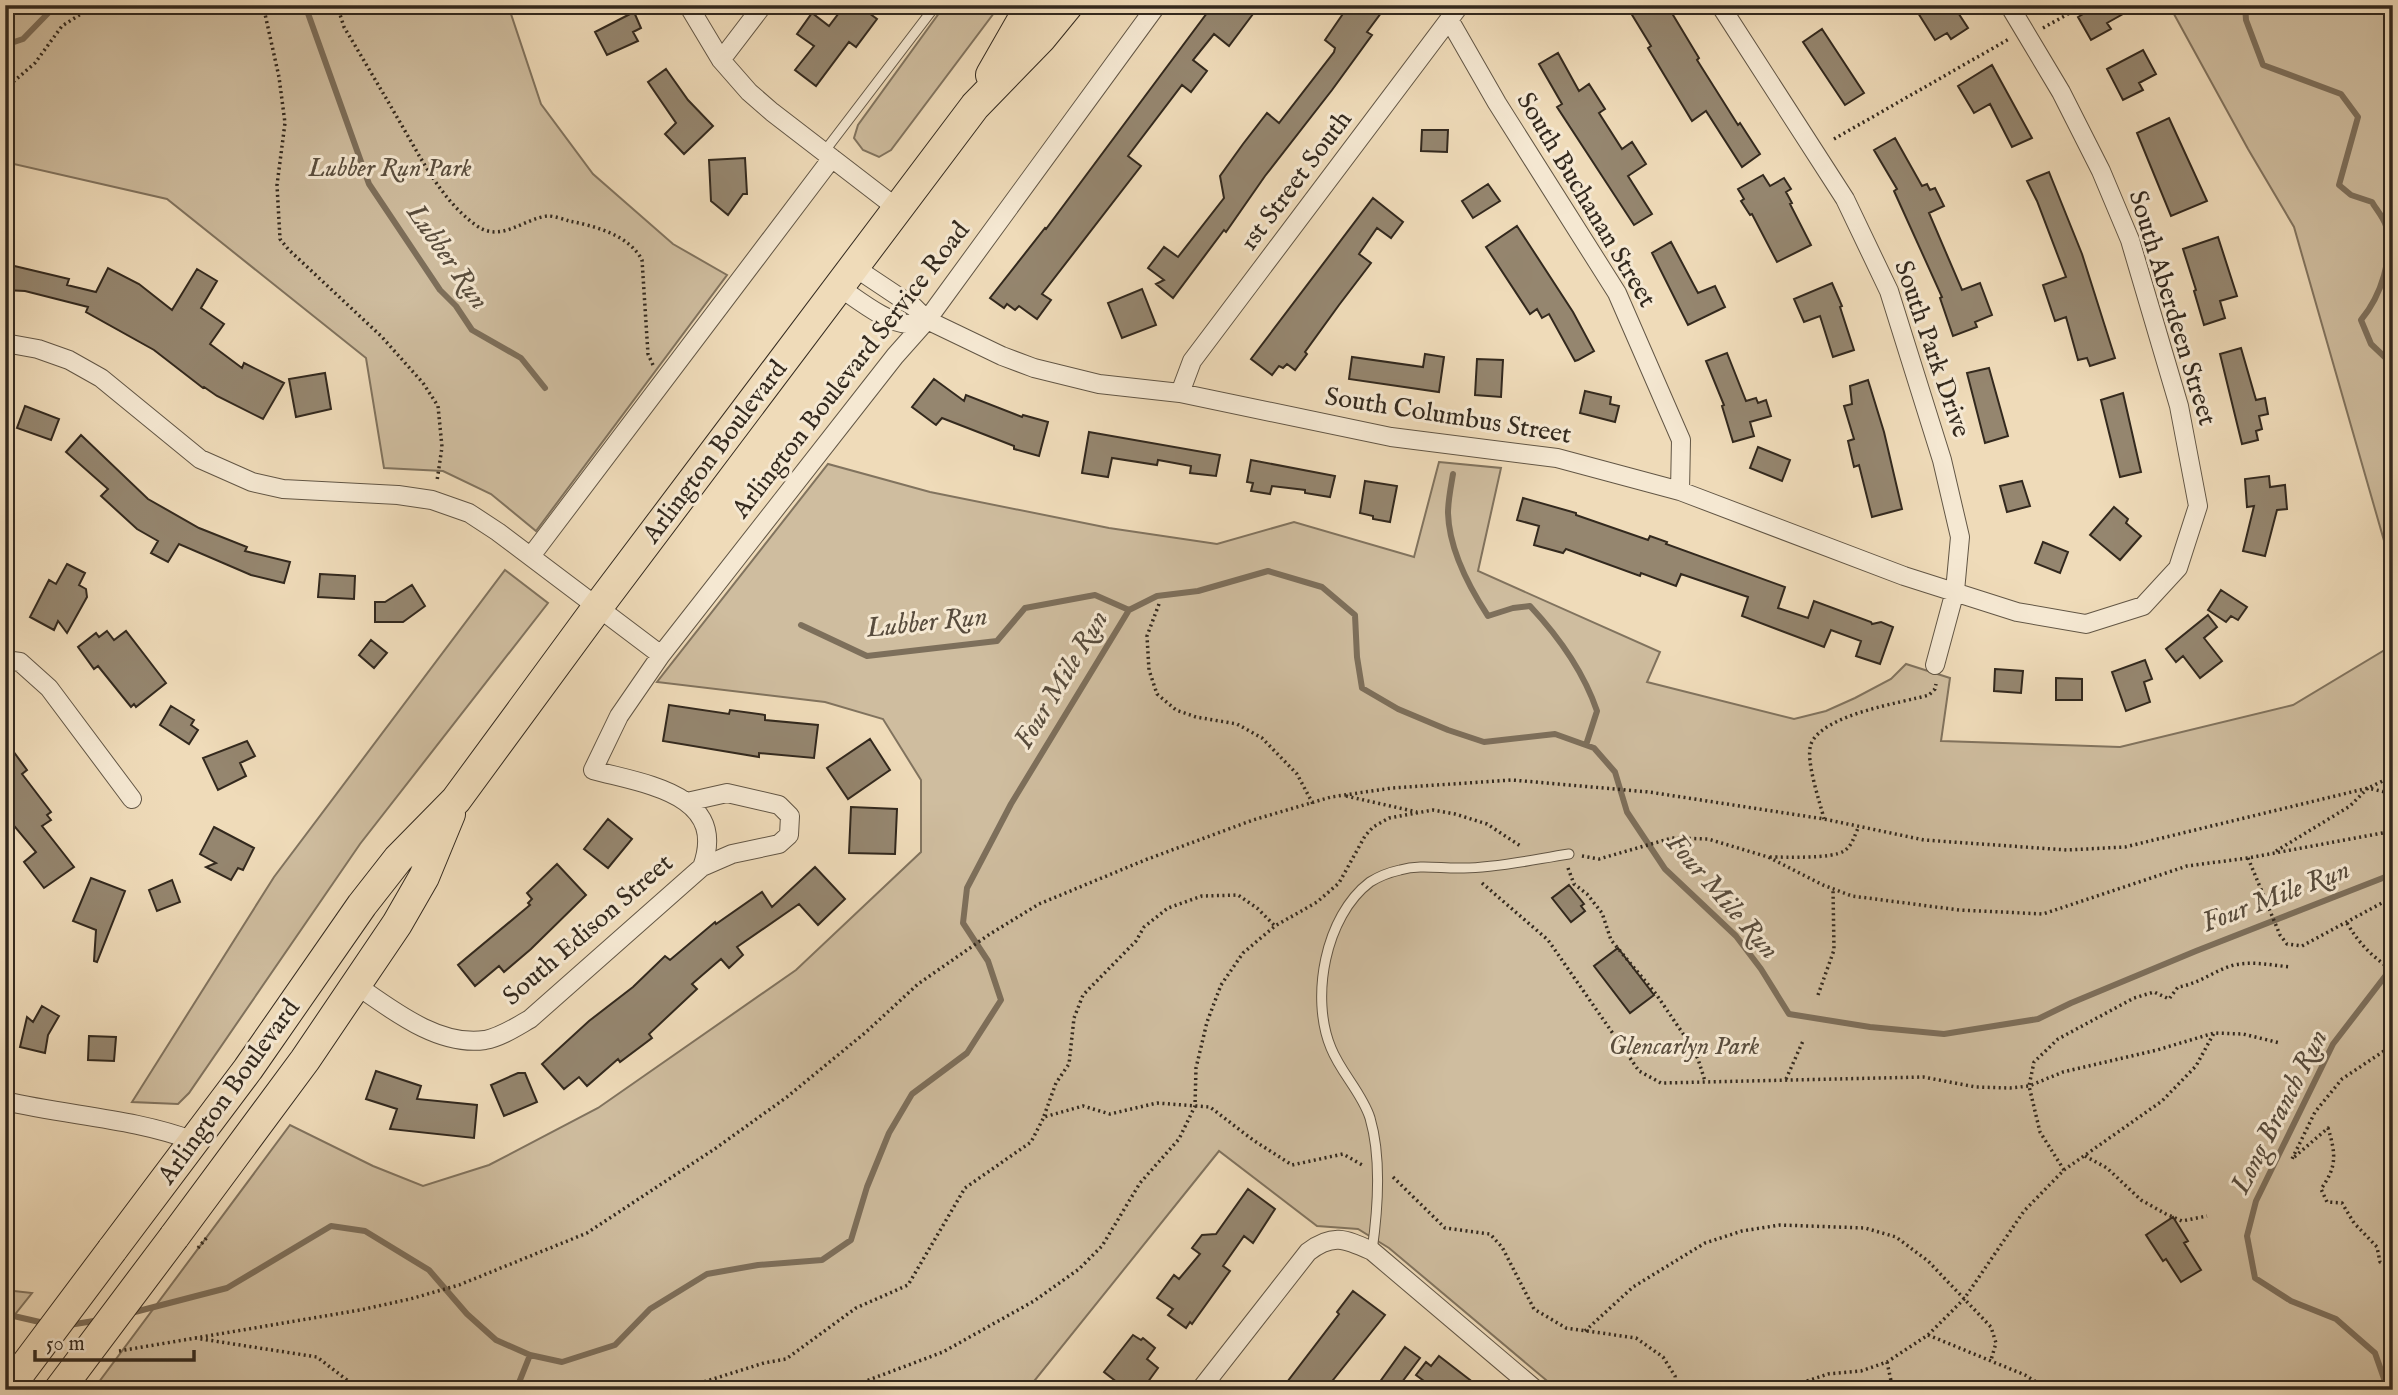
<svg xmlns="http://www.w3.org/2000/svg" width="2398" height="1395" font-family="'IM FELL English',serif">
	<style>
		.green { fill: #cfbd9f; stroke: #81735e; stroke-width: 2 }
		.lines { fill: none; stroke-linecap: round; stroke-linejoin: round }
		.stream { stroke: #7d6f5b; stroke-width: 6 }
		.building { fill: #95866f; stroke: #33291e; stroke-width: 2 }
		.service-casing { stroke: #625645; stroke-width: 11 }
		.minor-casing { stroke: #625645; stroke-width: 20 }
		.trunk-casing { stroke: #33291e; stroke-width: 32 }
		.path { stroke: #33291e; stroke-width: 3.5; stroke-dasharray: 2 3.5; stroke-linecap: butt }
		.service { stroke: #f5e8d2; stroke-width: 9 }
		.minor { stroke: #f5e8d2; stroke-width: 18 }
		.trunk { stroke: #efdbb9; stroke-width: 30 }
		.trunk-bridge-casing { stroke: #33291e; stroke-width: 32; stroke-linecap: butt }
		.path-bridge { stroke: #33291e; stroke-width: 3.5; stroke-dasharray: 2 3.5; stroke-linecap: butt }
		.trunk-bridge { stroke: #efdbb9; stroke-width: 30 }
		.labels { text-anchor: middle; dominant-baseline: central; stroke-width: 6; stroke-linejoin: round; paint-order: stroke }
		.park-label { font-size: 26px; font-style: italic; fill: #5a4e3e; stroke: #f5e8d2 }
		.street-label { font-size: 26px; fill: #33291e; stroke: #f5e8d2 }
		.water-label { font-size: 28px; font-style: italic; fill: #584c3d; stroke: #f5e8d2 }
	</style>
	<rect width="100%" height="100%" fill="#efdbb9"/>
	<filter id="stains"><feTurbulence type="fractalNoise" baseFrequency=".00286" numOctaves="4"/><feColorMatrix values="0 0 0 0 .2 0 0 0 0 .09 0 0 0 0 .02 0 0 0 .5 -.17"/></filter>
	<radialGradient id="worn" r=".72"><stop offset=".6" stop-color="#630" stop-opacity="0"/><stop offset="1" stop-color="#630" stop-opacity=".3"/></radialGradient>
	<path class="green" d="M5,5H508L541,104L593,174L673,244L727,275L536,531L491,494L443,471L384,468L366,358L167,199L5,162Z
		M945,5H1000L891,150L879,157L863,150L854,138L858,125Z
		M2169,5H2393V572L2294,227L2248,149Z
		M1439,462L1501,468L1478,571L1660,652L1647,682L1794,719L1826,711L1855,698L1891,679L1906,664L1950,678L1941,741L2120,747L2293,705L2393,645V1390H1558L1389,1248L1358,1229L1317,1226L1219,1151L1027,1390H93L290,1125L373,1166L423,1186L489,1165L598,1108L796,970L921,852V780L883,719L825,702L657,682L828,464L930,492L1109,528L1217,544L1294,522L1414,557Z
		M505,570L548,603L360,844L189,1093L178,1104L132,1102L274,877Z
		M5,1290L32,1293L5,1327Z"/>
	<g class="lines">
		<path class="stream" d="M305,5L369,184L440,290L456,306L472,330L521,358L545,388
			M2245,5L2246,20L2263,65L2341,94L2358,117L2339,185L2351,195L2372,202C2376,209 2384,218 2386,226C2394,257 2381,296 2361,320L2371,344L2391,363L2393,382
			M5,45L23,39L56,5
			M1453,474C1451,486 1448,500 1448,513C1449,549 1469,587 1488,616L1513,608L1530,606C1559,637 1583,670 1597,711L1586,745
			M801,625L867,656L997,641L1025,608L1095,595L1129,610
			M5,1314L44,1323
			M127,1314L227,1288L331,1226L365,1231L429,1270L467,1314L496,1340L530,1355L562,1362L615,1345L650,1309L707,1274L758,1265L822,1260L851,1240L867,1187L889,1133L912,1094L967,1053L1001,1000L988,961L963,923L967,888L1011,804L1129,610L1157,596L1198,591L1268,571L1322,587L1355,615L1357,657L1362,688L1398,709L1448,730L1484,742L1555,734L1594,748L1615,772L1627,812L1665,869L1736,936L1761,969L1789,1014L1870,1027L1944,1034L2038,1019L2071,1003L2196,951L2393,874
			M69,1325L100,1320
			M516,1390L530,1355
			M2388,1390L2375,1353L2336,1319L2291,1301L2255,1278L2247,1236L2256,1201L2333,1044L2393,966"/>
	</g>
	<path class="building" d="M845,5H858L877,19L856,47L849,42L816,86L795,70L814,46L797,34L812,13L829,26Z
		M1213,5H1242L1253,14L1229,46L1214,34L1193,60L1207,71L1191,92L1182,85L1128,156L1141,166L1042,294L1051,300L1037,319L1019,306L1015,310L1007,304L1004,308L990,298L1045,228L1046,229Z
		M1349,5H1387L1367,32L1372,35L1332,90L1265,176L1226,232L1224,230L1173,298L1156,284L1164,280L1148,268L1164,247L1178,257L1224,198L1220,176L1243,144L1267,113L1279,123L1334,52L1335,48L1325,40Z
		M1626,5H1667L1699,58L1697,60L1738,125L1740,123L1760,154L1742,167L1706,111L1692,121L1648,48L1651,46Z
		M1913,5H1953L1968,28L1951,39L1947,33L1935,40Z
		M2099,5H2139L2107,23L2111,29L2091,40L2078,17Z
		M634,12L641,28L633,32L638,41L607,55L595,32Z
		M1822,29L1864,93L1845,105L1803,42Z
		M2143,50L2156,74L2139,83L2143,90L2123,100L2107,69Z
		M1558,53L1579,91L1589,84L1605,109L1599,113L1622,149L1632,142L1646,164L1628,176L1652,214L1634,225L1557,107L1562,104L1539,64Z
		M1992,65L2032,138L2012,147L1990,104L1974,113L1958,86Z
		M666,69L688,100L713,126L684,154L665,134L676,123L648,82Z
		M2169,118L2207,201L2171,216L2137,133Z
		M1422,130H1448L1447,152L1421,151Z
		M1895,138L1922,186L1927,184L1930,190L1935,188L1944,206L1929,213L1962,290L1980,283L1992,315L1975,322L1977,327L1953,336L1940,298L1942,297L1894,191L1897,189L1874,150Z
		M745,158L747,194H743L728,215L711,201L709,160Z
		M2049,172L2082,254L2115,358L2090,366L2087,358L2078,360L2066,317L2055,321L2043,285L2066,277L2037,201L2027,181Z
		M1763,175L1770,186L1784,178L1791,189L1786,192L1792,203L1790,204L1811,245L1777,262L1752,214L1750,215L1741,201L1744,199L1738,189Z
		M1488,184L1500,201L1473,218L1462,201Z
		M1373,198L1403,222L1391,238L1377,228L1359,254L1371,263L1339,305L1305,352L1307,354L1295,370L1287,364L1283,368L1279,366L1272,375L1251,359Z
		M1517,226L1573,312L1594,351L1578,360L1575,361L1549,314L1542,318L1537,309L1530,314L1486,247Z
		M2218,237L2237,296L2220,301L2225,318L2204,325L2194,291L2196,290L2183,249Z
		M1671,242L1698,293L1715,286L1725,307L1688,325L1652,253Z
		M6,264L69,279L67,285L96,292L108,268L139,284L172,310L197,269L217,281L201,308L224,324L210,344L242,368L244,363L284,383L263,419L217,396L204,387L203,388L154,350L86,312L88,307L25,291L5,290Z
		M1832,283L1842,306L1840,307L1854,350L1833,357L1820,316L1804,322L1794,299Z
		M1142,289L1156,325L1122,338L1108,303Z
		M2241,348L2256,400L2265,398L2268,414L2259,416L2262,429L2256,431L2258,440L2242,444L2220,354Z
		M1727,353L1746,401L1756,398L1758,403L1766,400L1771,416L1750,422L1754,436L1733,442L1722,406L1724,405L1706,361Z
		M1425,354L1444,357L1439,392L1349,379L1352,357L1423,367Z
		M1477,359L1503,360L1501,397L1475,395Z
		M1989,368L2008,436L1985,443L1967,373Z
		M325,373L331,409L296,417L289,379Z
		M934,379L964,401L966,395L1022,417L1023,415L1048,422L1039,456L1014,449V446L942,418L936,425L912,407Z
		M1868,380L1884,432L1902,509L1872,517L1859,465L1854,467L1848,441L1854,439L1844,406L1852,404L1850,386Z
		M1585,391L1611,397L1610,404L1619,406L1615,422L1580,413Z
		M2123,393L2141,472L2120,477L2101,400Z
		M25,406L59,419L51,440L17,428Z
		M1089,432L1220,455L1216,476L1190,473L1191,466L1158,460L1157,465L1112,458L1108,477L1082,473Z
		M81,435L148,499L199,528L247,547L245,551L290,562L284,583L251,575L179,544L168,562L151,553L158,541L137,529L101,496L108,489L66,452Z
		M1758,447L1790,460L1782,481L1750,468Z
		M1251,460L1335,476L1330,497L1305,493V490L1272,486L1270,494L1251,491L1253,483L1247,482Z
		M2269,476L2270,487L2285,485L2287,509L2277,510L2265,556L2243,551L2254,506L2247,507L2245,479Z
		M1365,481L1397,486L1390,522L1373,519V516L1360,513Z
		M2022,481L2030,506L2007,512L2000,486Z
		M1523,498L1576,513V515L1648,540L1650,536L1667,542L1666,544L1785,587L1778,608L1808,618L1814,601L1871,622L1872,624L1881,622L1893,627L1880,664L1856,656L1861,641L1831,630L1824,647L1742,616L1748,597L1681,574L1676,586L1641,573L1640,576L1566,549L1563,553L1534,545L1539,526L1517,520Z
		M2114,507L2128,519L2126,523L2141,536L2120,560L2090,535Z
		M2043,542L2068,552L2060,573L2035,563Z
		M67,564L85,573L79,585L86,589L87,597L67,633L58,621L54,630L30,617L49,580L56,584Z
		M320,574L355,576L354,599L318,597Z
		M412,585L425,606L403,622H375V602H385Z
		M2221,590L2247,607L2238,620L2231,616L2226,622L2208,610Z
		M2208,615L2217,627L2204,638L2222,661L2200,678L2183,656L2176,662L2166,649Z
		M107,631L114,640L126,631L166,683L136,707L134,704L131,707L98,666L94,669L78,647L96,633L99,637Z
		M371,640L387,653L374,668L359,655Z
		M2145,660L2152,679L2144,682L2150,702L2126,711L2112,672Z
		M1995,669L2023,671L2021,693L1994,691Z
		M2056,678L2082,679V700H2056Z
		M669,705L729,714L730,710L765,715V720L818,725L814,758L759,753V757L663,741Z
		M171,706L194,720L191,725L198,730L189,744L160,725Z
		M870,739L890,770L848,799L827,768Z
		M5,740L27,770L22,774L51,812L47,815L51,820L42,826L74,867L44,888L24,862L36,852L5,815Z
		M247,741L255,756L240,763L246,776L218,790L203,758Z
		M851,807L897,809L895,854L849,853Z
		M608,819L632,839L608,868L584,849Z
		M214,827L254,848L243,870L238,868L231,880L206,867L216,863L200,854Z
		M557,864L586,895L531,949L504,972L499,966L475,986L458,965L530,905L528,903L532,899L527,893Z
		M815,867L845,899L818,925L799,904L737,947L743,955L729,968L721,959L692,984L697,989L649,1034L652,1038L620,1062L618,1059L587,1086L579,1077L564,1089L542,1064L589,1021L633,987L665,956L670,960L715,922L716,924L762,892L772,907Z
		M91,878L125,891L97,962L94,961L96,930L73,921Z
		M172,880L180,902L157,911L149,890Z
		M1569,885L1584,904L1581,906L1585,911L1571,922L1552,898Z
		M1618,948L1654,995L1630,1013L1594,966Z
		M42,1006L59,1016L48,1035L45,1053L20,1047L27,1017L33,1022Z
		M89,1036L116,1037L114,1061L88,1060Z
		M376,1071L421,1086L417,1099L477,1105L474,1138L390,1129L397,1109L366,1099Z
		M518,1073H525L537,1102L504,1116L491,1085Z
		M1248,1189L1275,1209L1253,1243L1244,1236L1223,1266L1230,1271L1192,1324L1190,1322L1186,1328L1168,1315L1173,1309L1157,1298L1174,1275L1179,1279L1200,1254L1192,1248L1202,1235L1216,1234Z
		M2173,1217L2188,1241L2184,1243L2201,1270L2181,1282L2166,1259L2163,1261L2146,1235Z
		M1353,1291L1385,1315L1325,1390H1281L1339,1314L1337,1312Z
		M1133,1335L1141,1340L1143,1338L1155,1348L1147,1359L1158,1368L1142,1390H1127L1104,1372Z
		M1405,1347L1420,1358L1396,1390H1374Z
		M1439,1356L1483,1390H1436L1416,1375L1426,1362L1431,1366Z"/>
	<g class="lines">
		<defs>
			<path id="service" d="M824,152L936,5
				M1372,1251C1378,1209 1382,1159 1370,1118C1362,1093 1341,1073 1331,1048C1310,998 1325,916 1370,882C1378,877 1391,872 1400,870C1421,864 1442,869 1464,868C1497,868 1536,859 1569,854"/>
			<path id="minor" d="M688,5L721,60L749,92L772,112L898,209
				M1720,5L1845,199L1889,291L1942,460L1960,537L1955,591L1935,665
				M1450,21L1497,103L1617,293L1681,440L1680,491
				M721,60L763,5
				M854,267L914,307L927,320L1002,356L1034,368L1099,384L1180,393L1391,437L1557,458L1680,491L1904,576L2017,612L2086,624L2143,606L2178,568L2198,506L2179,406L2130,240L2101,171L2061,92L2009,5
				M839,287C857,299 889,325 910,324C916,324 921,322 927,320
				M5,343L38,349L69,360L101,378L200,459L252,482L283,489L398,495L432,500L469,513L498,532L661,655
				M1180,393L1192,361L1460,5
				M531,556L832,158
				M5,660L20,662L49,688L132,799
				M687,802L727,793L779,805L790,816L789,835L779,844L732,854L702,867
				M356,985C392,1010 439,1047 485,1040C501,1037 516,1027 530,1019L702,867C729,793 643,784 593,770L619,716L661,655L895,356L927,320L1157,5
				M5,1101C68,1116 133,1118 194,1141
				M1200,1390L1308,1252C1333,1233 1345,1239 1372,1251L1536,1390"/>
			<path id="trunk" d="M991,75L1031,5
				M174,1237L305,1060L397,924L424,877L450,814
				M112,1250L248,1069L362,905L398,859L456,800L597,608L975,106L1041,38L1068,5"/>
		</defs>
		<use href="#service" class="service-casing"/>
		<use href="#minor" class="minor-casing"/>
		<use href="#trunk" class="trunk-casing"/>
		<path class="path" d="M263,5L279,77L285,123L277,185L280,239L288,249L381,336L423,383L438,406L442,447L437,481
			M337,5L344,27C363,59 382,91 401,124C422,160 442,201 477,226C502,243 524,218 548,216C554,216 563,219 569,221C595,226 629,235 642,260L648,354L653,365
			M2043,28L2084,5
			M5,89L35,63L62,26L95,5
			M1834,139L2009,39
			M1159,604L1147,636L1149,670L1157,694L1176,710L1196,717L1237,724L1262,738L1297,774L1313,804
			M1346,796L1417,812
			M1824,819C1820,802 1805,760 1811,744C1823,714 1901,703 1929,695L1935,689L1936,684
			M2276,851L2350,806L2368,788L2393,794
			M1582,856L1599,859L1672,838L1708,839L1768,857L1823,885L1852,896L1959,910L2043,914L2187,866L2248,858L2393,831
			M1770,857C1786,857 1832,859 1844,851C1852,846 1854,837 1858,828
			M2248,858L2280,935L2287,944L2302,946L2393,897
			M1568,868L1574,884L1587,894L1602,913L1611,940L1656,994L1686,1038L1698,1059L1705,1081
			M1482,883L1548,940L1639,1071L1661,1083L1923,1077L1976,1087L2010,1088L2029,1086L2063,1072L2157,1050L2214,1033L2243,1034L2280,1043
			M2347,923C2359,944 2373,957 2393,971
			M1818,995L1834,950L1833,889
			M2393,1045L2342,1079L2315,1112L2292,1159L2328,1128C2336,1154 2337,1167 2321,1189L2327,1202L2342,1203L2354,1223L2377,1247L2380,1262L2393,1268
			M1786,1079L1803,1041
			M1044,1116L1056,1083L1069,1064L1074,1018L1083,995L1136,941L1144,927L1168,908L1202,896L1238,895L1257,908L1275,926
			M2085,1156L2107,1168L2141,1200L2166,1214L2182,1221L2207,1216
			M2064,1170L2040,1132L2029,1086L2034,1062L2058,1039L2134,998L2154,992L2169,999L2178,987C2199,984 2215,970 2234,965C2253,961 2271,965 2290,967
			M1393,1177L1445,1228L1490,1234L1502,1247L1534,1309L1566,1328L1636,1338L1663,1357L1675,1376L1677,1390
			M1585,1331L1633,1287L1705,1243L1742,1231L1780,1225L1865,1228L1896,1237L1928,1261L1991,1327L1996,1343L1991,1360
			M1928,1335L2025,1375L2049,1390
			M195,1338L317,1357L360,1390
			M119,1351L360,1310L410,1299L459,1285L587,1233L716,1148L787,1097L866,1032L918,984L990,934L1039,904L1145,860L1253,820L1331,797L1392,788L1512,780L1649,792L1824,819L1924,840L2067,850L2125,847L2368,788L2393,776
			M1887,1362L1893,1390
			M678,1390L764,1363L786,1359L856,1308L908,1285L965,1188L1031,1142L1044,1117L1083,1106L1110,1114L1157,1103L1210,1107L1253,1140L1292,1165L1343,1154L1364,1166
			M842,1390L943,1352L1034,1301L1079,1269L1102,1246L1140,1183L1179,1139L1195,1106L1196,1068L1207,1022L1221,985L1243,953L1275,926L1317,902L1339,883L1365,836L1373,827L1389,818L1433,810L1455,814L1487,824L1522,847
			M1787,1390L1795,1385L1828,1374L1861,1371L1887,1362L1928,1335L1964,1299L2024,1211L2064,1170L2162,1101L2196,1066L2214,1033"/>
		<use href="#service" class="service"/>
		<use href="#minor" class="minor"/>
		<use href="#trunk" class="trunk"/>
		<defs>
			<path id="trunk-bridge" d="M7,1390L112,1250
				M59,1390L174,1237"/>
		</defs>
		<use href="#trunk-bridge" class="trunk-bridge-casing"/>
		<path class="path-bridge" d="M198,1248L208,1236"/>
		<use href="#trunk-bridge" class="trunk-bridge"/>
	</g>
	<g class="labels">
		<g class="park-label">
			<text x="390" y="168">Lubber Run Park</text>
			<text x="1684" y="1046">Glencarlyn Park</text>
		</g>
		<g class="street-label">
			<text transform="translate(1296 181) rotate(-53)">1st Street South</text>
			<text transform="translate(1586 200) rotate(59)">South Buchanan Street</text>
			<text transform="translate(2172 308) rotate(73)">South Aberdeen Street</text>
			<text transform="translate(1932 349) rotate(71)">South Park Drive</text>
			<text transform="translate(851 370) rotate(-52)">Arlington Boulevard Service Road</text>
			<text transform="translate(1448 416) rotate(9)">South Columbus Street</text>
			<text transform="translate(715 452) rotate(-53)">Arlington Boulevard</text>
			<text transform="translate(588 930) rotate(-41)">South Edison Street</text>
			<text transform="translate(229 1092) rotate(-54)">Arlington Boulevard</text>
		</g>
		<g class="water-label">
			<text transform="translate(447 257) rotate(55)">Lubber Run</text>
			<text transform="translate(927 623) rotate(-6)">Lubber Run</text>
			<text transform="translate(1062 680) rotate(-59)">Four Mile Run</text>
			<text transform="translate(1722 897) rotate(49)">Four Mile Run</text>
			<text transform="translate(2276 897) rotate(-21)">Four Mile Run</text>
			<text transform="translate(2280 1112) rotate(-63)">Long Branch Run</text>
		</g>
	</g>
	<rect width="2398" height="1395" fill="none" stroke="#efdbb9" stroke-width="28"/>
	<rect x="7" y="7" width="2384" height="1381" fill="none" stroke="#33291e" stroke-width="3.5"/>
	<rect x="14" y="14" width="2370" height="1367" fill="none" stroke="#33291e" stroke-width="2"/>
	<path d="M35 1350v10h159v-10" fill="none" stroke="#33291e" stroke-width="3.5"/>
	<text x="46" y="1350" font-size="21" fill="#33291e" stroke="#f5e8d2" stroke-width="5" paint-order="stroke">50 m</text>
	<rect width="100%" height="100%" filter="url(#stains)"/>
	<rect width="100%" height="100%" fill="url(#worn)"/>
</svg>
